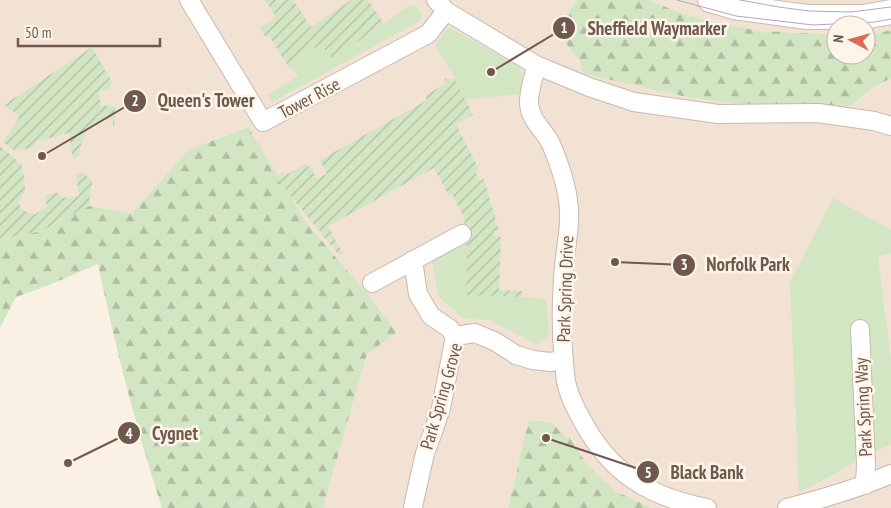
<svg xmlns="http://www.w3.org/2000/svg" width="891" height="508" font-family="'PT Sans Narrow',sans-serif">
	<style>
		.residential { fill: #f1e2d3 }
		.green { fill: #d3e6c4 }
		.forest { fill: url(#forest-firs) }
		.garden { fill: url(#garden-furrows) }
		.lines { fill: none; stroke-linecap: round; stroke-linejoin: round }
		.street-casing { stroke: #cab8ac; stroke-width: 20 }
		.secondary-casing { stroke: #cfbaac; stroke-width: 26 }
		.street { stroke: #fff; stroke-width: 18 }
		.secondary { stroke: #fff; stroke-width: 24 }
		.tram { stroke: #b3a4c2; stroke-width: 1 }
		.labels { text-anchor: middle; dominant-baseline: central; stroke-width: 5; stroke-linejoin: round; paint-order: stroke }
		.street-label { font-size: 18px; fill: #70584c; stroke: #fdf5ea }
		.leader { fill: none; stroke: #70584c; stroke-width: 2 }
		.callout-dot { fill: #70584c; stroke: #fdf5ea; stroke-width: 2 }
		.mark-label { font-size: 15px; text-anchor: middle; font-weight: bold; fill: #fff }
		.callout-label { font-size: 19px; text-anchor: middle; font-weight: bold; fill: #70584c; stroke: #fdf5ea; stroke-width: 5; stroke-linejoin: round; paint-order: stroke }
	</style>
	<defs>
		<pattern id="forest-firs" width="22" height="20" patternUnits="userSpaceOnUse" patternTransform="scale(1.25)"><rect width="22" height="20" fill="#d3e6c4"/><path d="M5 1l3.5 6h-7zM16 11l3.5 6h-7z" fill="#b0bda1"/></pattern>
		<pattern id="garden-furrows" width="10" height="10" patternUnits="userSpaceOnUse" patternTransform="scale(1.25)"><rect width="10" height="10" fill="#d3e6c4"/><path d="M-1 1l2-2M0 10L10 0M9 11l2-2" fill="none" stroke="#b0bda1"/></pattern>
	</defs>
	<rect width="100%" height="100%" fill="#faf1e4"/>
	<path class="residential" d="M0,0H577L579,59L584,74L687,97L739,104L851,106L872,88L891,78V508H652L615,491L585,462L571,436L567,440L530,421L508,508H323L367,354L397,331L371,298L308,225L247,127L188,150L132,213L89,206L0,240Z
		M649,0H891V30L875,34H866V25H836V35L828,36L760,31L719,23L680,13Z"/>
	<path class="green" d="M415,5L422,14L420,21L272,102L268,95L298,76L290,63L321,43L332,59L384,24L406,7Z
		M449,27L520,67L524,93L496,97L465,99L455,79L435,45Z
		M833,198L891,230V253L878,257L891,360V444L859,460L799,493L790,282Z
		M467,240L466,295L522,297L546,299L549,335L537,345L490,320L463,318L439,297L432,261Z"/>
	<path class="forest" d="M577,0H649L680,13L719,23L760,31L836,35V55H866V34H875L891,30V78L872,88L851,106L739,104L687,97L584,74L579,59L555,30Z
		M248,127L308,225L371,298L397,332L367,354L323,508H162C136,428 115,346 98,264L49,285L16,297L0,328V240L41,231L89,206L132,213L188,150Z
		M529,420L552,423L567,439L570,436L585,462L615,491L652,508H508Z"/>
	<path class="garden" d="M265,0H293L311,27L351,0H368L384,24L332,59L321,44L290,62L292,67L290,69L269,36L266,38L260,28L276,17Z
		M92,47L112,82L110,88L99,92L101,106H115L114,130L112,118C86,124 83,131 79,156L73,159L69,133L37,141L32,148L15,151L3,142L20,116L4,105Z
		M444,79H455L473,115L456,124L479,170L475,172L479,180L484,179L499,231H494L495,236L501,237L499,290L522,291V297L466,295L467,240L463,215L452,194L449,196L434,168L328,226L343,254L339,255L275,177L283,172L286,175L307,163L308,167L311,166L316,179L327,174L320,160L427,100L425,96L446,83Z
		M0,146L21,164L24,176L25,191L19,202L21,209C34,216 36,215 47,206L45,195L58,193L61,197L70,198L79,196L76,174L83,172L92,182L89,206L41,231L0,240Z"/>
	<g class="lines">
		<defs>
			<path id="street" d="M189,0L263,122L428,34L446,11
				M436,0L446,11L536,65L589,87L634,102L718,114L818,113L874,121L891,126
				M536,65C534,77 529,90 529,102C529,119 543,129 550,142C557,157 566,183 568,200C572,226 564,253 563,279C561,308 561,334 564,363C565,369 565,376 566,382C569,395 575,408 582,420C610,473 649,497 707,508
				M413,260L418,294L431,316L449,328L455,336
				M372,283L462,234
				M860,329L866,464L865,485
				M455,336L475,333L496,342L516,355L533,360L550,362L564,360
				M413,508L414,502L425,453L432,435L441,408L455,336
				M787,508C822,499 857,489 891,474"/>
			<path id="secondary" d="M710,0L734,7L807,17H863L891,12"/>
		</defs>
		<use href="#street" class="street-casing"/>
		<use href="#secondary" class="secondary-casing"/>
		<use href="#street" class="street"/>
		<use href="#secondary" class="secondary"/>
		<path class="tram" d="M677,0L736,16L813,25L875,22L891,19
			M740,0L779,7L809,11L851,12L891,7"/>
	</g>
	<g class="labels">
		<g class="street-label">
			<text transform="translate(309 98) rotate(-28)">Tower Rise</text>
			<text transform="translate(565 289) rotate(-88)">Park Spring Drive</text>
			<text transform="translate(441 396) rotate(-74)">Park Spring Grove</text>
			<text transform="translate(863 407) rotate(-93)">Park Spring Way</text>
		</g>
	</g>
	<path class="leader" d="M491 72L564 28M42 156L135 101M615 262L684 265M68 463L129 433M546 438L648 472"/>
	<g class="callout-dot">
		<circle cx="491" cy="72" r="5"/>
		<circle cx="42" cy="156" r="5"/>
		<circle cx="615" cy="262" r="5"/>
		<circle cx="68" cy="463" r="5"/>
		<circle cx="546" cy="438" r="5"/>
		<circle cx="564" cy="28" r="12"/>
		<circle cx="135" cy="101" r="12"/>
		<circle cx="684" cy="265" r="12"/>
		<circle cx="129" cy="433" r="12"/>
		<circle cx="648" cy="472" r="12"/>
	</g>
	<g class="mark-label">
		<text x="564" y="33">1</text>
		<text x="135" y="106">2</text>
		<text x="684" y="270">3</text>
		<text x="129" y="439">4</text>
		<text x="648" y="478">5</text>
	</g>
	<g class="callout-label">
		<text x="657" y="35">Sheffield Waymarker</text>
		<text x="206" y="107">Queen's Tower</text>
		<text x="748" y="271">Norfolk Park</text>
		<text x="175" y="440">Cygnet</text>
		<text x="707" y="479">Black Bank</text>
	</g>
	<g transform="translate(851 40) rotate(276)"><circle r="24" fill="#fdf5ea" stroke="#c5b6ab"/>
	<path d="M0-4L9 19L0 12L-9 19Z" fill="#d96d54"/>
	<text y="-8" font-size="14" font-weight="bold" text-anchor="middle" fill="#70584c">N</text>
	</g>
	<path d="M18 38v8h142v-8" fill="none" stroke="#70584c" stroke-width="2.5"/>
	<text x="25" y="38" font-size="15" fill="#70584c" stroke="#fdf5ea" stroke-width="4" paint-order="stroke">50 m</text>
</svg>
